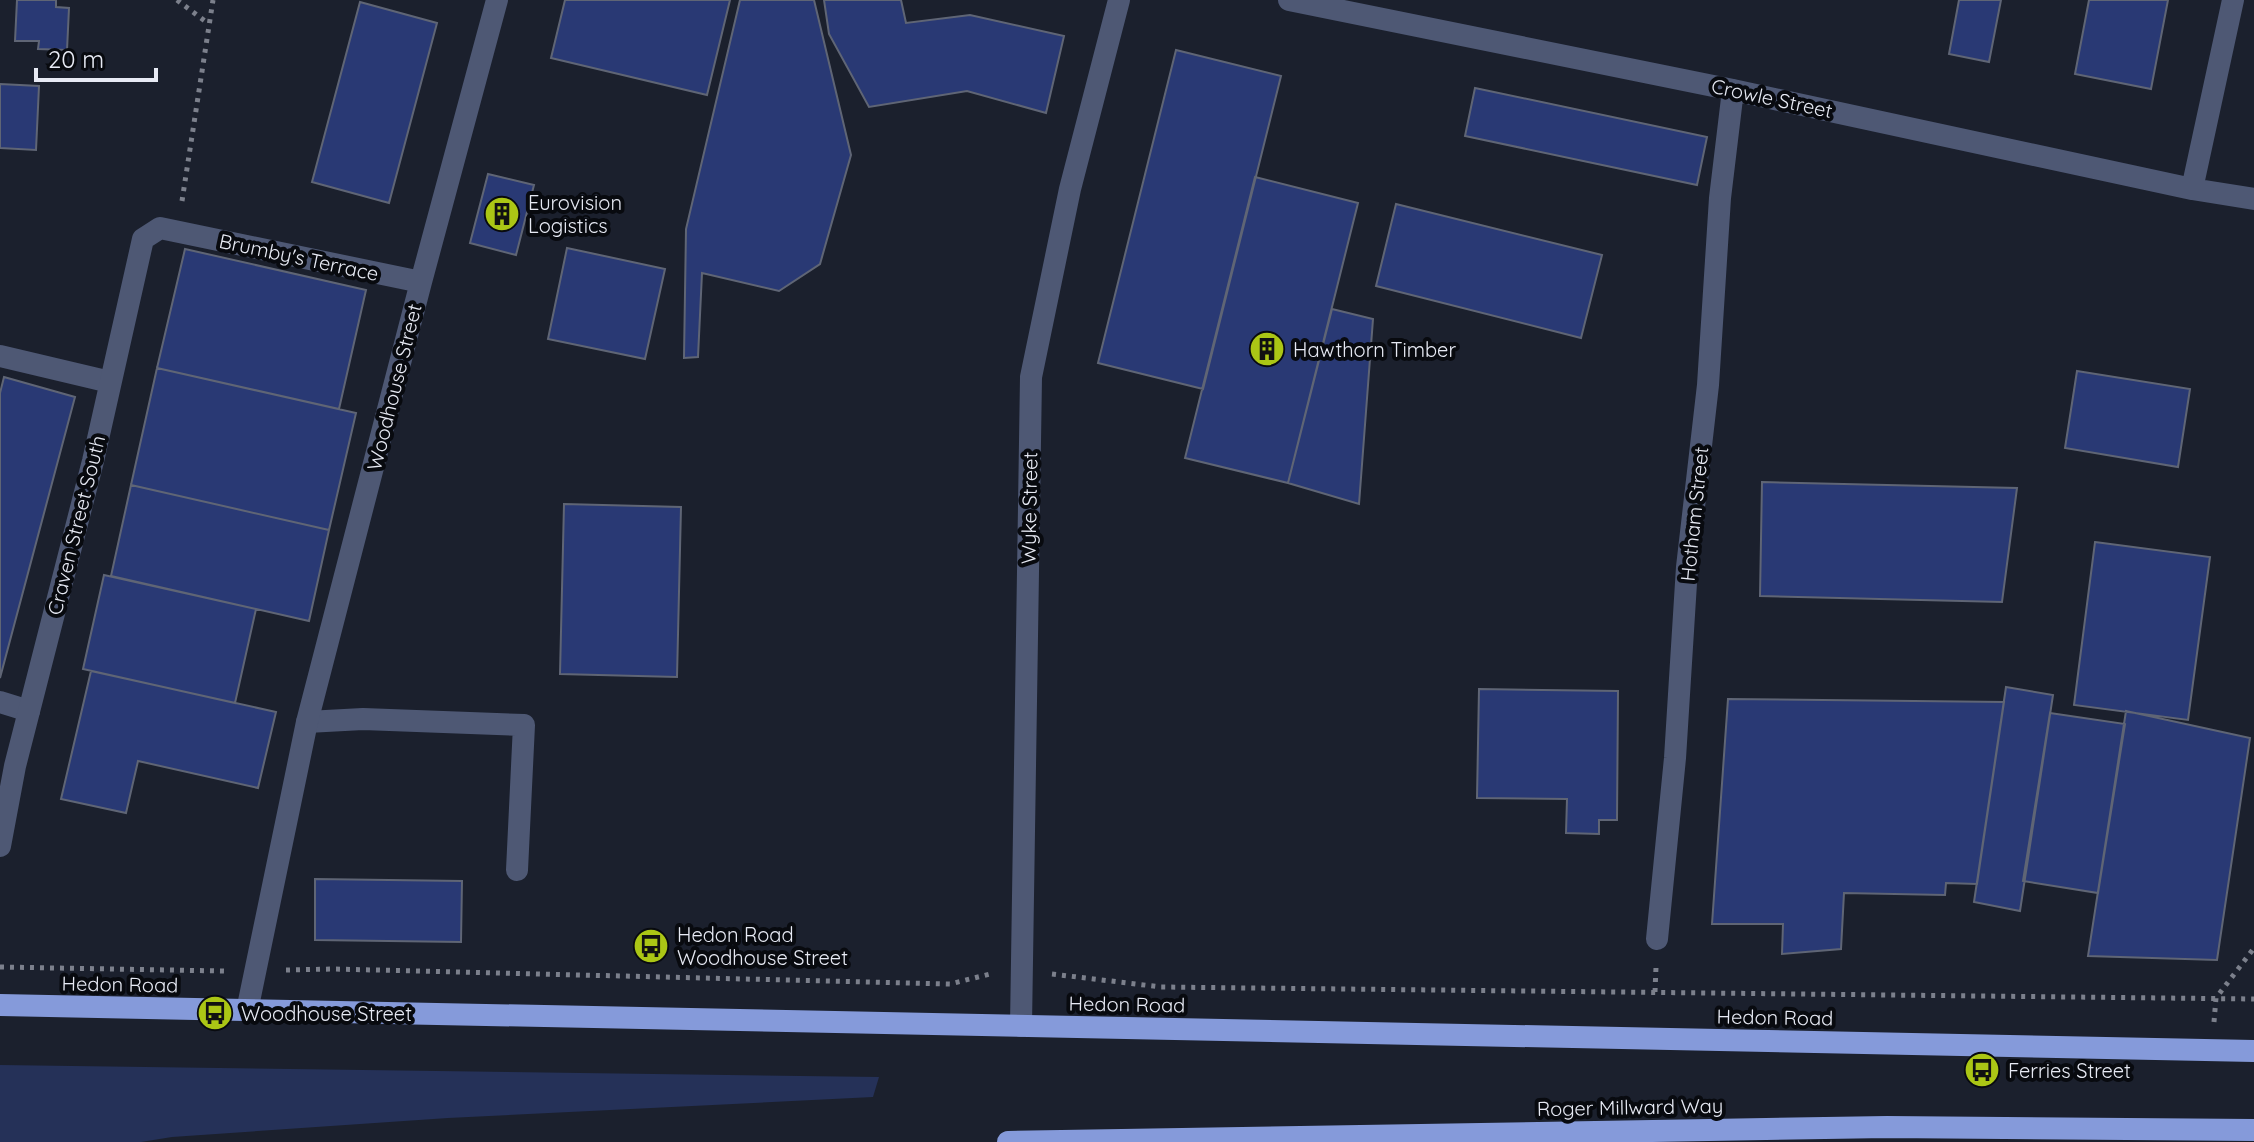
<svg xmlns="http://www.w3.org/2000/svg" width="2254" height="1142" font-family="Quicksand,sans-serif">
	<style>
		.green { fill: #253158 }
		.building { fill: #293974; stroke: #5f6575; stroke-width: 2 }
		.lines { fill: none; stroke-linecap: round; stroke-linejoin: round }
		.path { stroke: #7c808c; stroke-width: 5; stroke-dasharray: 4 6; stroke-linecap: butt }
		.service { stroke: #4e5874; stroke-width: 22 }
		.minor { stroke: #4e5874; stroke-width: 22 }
		.trunk { stroke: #859ada; stroke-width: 22 }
		.labels { text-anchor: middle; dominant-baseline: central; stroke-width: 8; stroke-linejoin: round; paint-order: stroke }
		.street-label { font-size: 20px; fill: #e7eaf4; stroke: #080a0f }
		.poi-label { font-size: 20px; fill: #e7eaf4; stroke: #080a0f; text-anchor: start }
	</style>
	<rect width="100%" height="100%" fill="#1b202d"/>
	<path class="green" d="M0,1065L879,1077L873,1097L448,1118L172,1137L141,1142H0Z"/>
	<path class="building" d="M17,0H56V7L69,8L67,50L38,49L39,41H15Z
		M565,0H730L707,95L551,58Z
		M740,0H814L851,155L820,264L779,291L702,273L698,357L684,358L686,229Z
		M824,0H901L906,23L970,15L1064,36L1046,113L967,91L869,107L829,34Z
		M1959,0H2001L1989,62L1949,54Z
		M2089,0H2168L2151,89L2075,74Z
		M360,2L437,23L389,203L312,182Z
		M1176,50L1281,76L1203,389L1098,363Z
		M0,84L39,86L36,150L0,148Z
		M1475,88L1707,137L1697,185L1465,136Z
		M488,174L534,185L516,255L470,243Z
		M1255,177L1358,203L1288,483L1185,458Z
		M1396,204L1602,255L1581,338L1376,286Z
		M567,248L665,269L645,359L548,339Z
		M185,249L366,290L339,409L157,368Z
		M1332,309L1373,319L1359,504L1288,483Z
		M157,368L356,413L329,530L131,485Z
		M2077,371L2190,389L2178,467L2065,448Z
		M4,377L75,397L0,678V393Z
		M1762,482L2017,488L2002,602L1760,596Z
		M131,485L329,530L309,621L111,576Z
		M564,504L681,507L677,677L560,674Z
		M2095,542L2210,557L2188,720L2074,705Z
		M104,575L256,609L235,703L83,669Z
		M91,671L276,712L258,788L138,761L126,813L61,799Z
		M2006,687L2053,695L2020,911L1974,902Z
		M1479,689L1618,691L1617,820H1599V834L1566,833L1567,799L1477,798Z
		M1728,699L2004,702L1977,884L1946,883L1945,895L1844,893L1841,949L1782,954L1783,924H1712Z
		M2126,711L2250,738L2217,960L2088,956Z
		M2050,713L2125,724L2098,893L2023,881Z
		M315,879L462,881L461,942L315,940Z"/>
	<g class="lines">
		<path class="path" d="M177,0L209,24
			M182,201L213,0
			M0,967L224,971
			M286,970L334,969L950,984L990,974
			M1052,974L1161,987L2254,999
			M1655,992L1656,967
			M2214,1022L2216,998L2254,948"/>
		<path class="service" d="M0,356L110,382
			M0,702L29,711
			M307,722L363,719L524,725L517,870"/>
		<path class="minor" d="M1289,0L1733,90L2192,189L2254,199
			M2192,189L2233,0
			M0,846L15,766L93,461L143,239L160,228L421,282
			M1657,939L1675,758L1687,567L1708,385L1720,198L1733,90
			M247,1011L307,722L421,282L497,0
			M1021,1026L1031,377L1070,189L1119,0"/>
		<path class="trunk" d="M0,1005L2254,1051
			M1008,1142L1887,1127L2254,1130"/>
	</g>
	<defs>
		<symbol id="building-disc" viewBox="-11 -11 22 22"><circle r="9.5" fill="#abc615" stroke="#080a0f"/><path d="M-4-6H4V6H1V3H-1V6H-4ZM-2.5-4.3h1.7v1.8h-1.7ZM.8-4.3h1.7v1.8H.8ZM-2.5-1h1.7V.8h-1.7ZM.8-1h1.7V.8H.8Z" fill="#111"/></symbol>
		<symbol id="bus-disc" viewBox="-11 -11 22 22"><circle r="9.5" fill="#abc615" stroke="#080a0f"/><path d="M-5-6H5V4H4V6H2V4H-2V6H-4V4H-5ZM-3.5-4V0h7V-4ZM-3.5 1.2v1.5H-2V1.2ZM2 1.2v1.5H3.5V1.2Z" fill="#111"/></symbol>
	</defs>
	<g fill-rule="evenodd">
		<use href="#building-disc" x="482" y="194" width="40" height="40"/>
		<use href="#building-disc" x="1247" y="329" width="40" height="40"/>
		<use href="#bus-disc" x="631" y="926" width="40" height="40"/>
		<use href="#bus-disc" x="195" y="993" width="40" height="40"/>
		<use href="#bus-disc" x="1962" y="1050" width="40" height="40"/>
	</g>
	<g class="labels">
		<g class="street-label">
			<text transform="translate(1772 98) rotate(12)">Crowle Street</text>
			<text transform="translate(299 257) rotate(12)">Brumby's Terrace</text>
			<text transform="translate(394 387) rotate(-76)">Woodhouse Street</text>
			<text transform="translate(1029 508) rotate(-89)">Wyke Street</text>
			<text transform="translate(1694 514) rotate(-84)">Hotham Street</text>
			<text transform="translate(76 525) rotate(-76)">Craven Street South</text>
			<text transform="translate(120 984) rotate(1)">Hedon Road</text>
			<text transform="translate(1127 1004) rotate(1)">Hedon Road</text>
			<text transform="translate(1775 1017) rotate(1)">Hedon Road</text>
			<text transform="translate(1630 1107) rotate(-1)">Roger Millward Way</text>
		</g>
		<g class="poi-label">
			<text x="528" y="202">Eurovision<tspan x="528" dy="23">Logistics</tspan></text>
			<text x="1293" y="349">Hawthorn Timber</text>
			<text x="677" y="934">Hedon Road<tspan x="677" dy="23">Woodhouse Street</tspan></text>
			<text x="241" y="1013">Woodhouse Street</text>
			<text x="2008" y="1070">Ferries Street</text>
		</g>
	</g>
	<path d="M36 68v12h120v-12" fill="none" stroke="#e7eaf4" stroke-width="4"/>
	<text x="48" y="68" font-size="24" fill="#e7eaf4" stroke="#080a0f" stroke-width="6" paint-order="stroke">20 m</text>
</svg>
